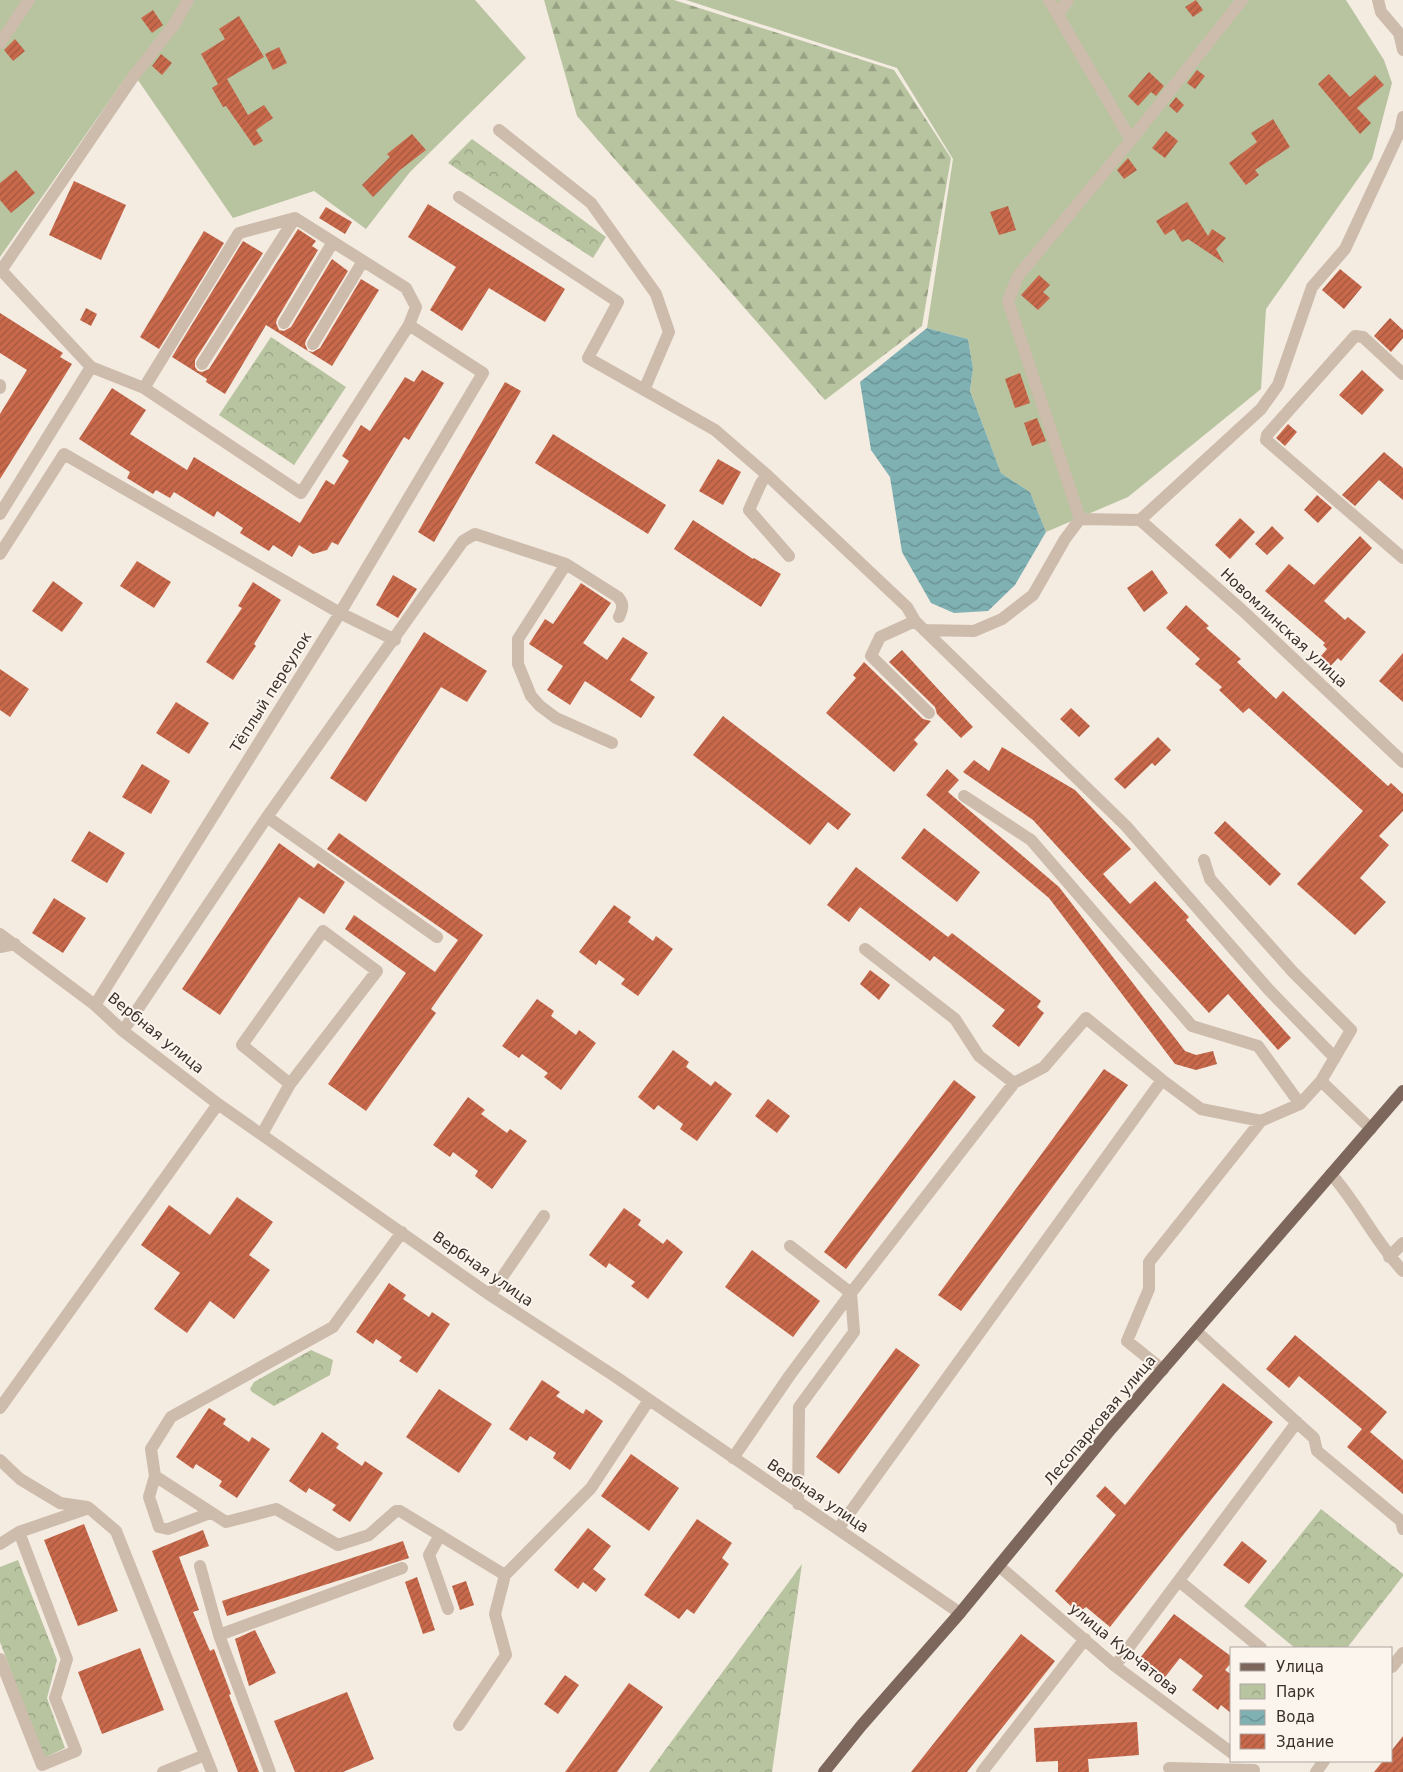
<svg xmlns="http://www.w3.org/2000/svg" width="1403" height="1772" font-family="'DejaVu Sans',sans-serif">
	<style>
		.forest { fill: url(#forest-firs) }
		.park { fill: url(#park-crowns) }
		.garden { fill: #b8c4a0 }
		.water { fill: url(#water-waves) }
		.building { fill: url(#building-hatch) }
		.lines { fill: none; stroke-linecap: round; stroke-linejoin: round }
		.minor { stroke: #cdbbac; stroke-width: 12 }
		.major { stroke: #7d675c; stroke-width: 12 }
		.labels { text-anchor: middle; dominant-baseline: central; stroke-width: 4; stroke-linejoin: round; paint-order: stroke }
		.street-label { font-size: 15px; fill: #3b302b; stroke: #fbf5ee }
	</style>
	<defs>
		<pattern id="forest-firs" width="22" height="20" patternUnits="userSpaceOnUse" patternTransform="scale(1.25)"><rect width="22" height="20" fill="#b8c4a0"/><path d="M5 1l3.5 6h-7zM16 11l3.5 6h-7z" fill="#97a083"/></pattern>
		<pattern id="park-crowns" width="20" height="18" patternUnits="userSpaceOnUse" patternTransform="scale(1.25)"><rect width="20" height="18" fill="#b8c4a0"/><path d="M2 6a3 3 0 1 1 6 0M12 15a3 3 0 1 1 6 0" fill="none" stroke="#97a083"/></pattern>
		<pattern id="water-waves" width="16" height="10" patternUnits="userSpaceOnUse" patternTransform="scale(1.25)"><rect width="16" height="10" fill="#7fb0b2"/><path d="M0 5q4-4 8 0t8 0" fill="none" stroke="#699091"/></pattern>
		<pattern id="building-hatch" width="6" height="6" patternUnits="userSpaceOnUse" patternTransform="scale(1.25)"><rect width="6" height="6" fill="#c8694b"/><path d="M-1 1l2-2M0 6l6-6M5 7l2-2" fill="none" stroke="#a4573f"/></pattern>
	</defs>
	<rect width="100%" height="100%" fill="#f4ebe1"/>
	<path class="forest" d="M544,0H674L894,70L951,158L922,326L825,400L577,116Z"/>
	<path class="park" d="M472,139L606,237L593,258L448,163Z
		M271,337L346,387L294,465L219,415Z
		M311,1350L333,1360L330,1375L274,1406L252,1392L250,1389L254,1382Z
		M1321,1509L1403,1574V1576L1347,1648H1295L1244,1606Z
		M18,1560L57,1660L47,1698L65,1748L44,1758L0,1642V1567Z
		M802,1564L772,1772H649Z"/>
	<path class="garden" d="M0,0H475L526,58L410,172L366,229L314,191L233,218L131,70L0,257Z
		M686,0H1346L1384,60L1392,83L1372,159L1266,309L1261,389L1128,497L1046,532L1030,492L1001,473L970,391L973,368L968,339L927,328L953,159L897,68Z"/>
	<path class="water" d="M927,328L968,339L973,368L970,391L1001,473L1030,492L1046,532L1015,585L988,611L954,613L931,603L902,552L890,477L871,450L860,382Z"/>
	<path class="building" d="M1196,0L1203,10L1193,17L1185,7Z
		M153,10L163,25L152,33L141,18Z
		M239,16L264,57L227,79L248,115L264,105L273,118L256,130L263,141L254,146L226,106L223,107L212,88L218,84L201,54L225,39L219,29Z
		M15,39L25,51L13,61L4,50Z
		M279,47L287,63L273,70L265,54Z
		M161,54L172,63L162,75L152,66Z
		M1197,70L1205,76L1195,89L1187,83Z
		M1149,72L1164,86L1156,96L1151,92L1138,106L1128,96Z
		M1329,74L1350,97L1375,75L1384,85L1357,108L1371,123L1360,134L1318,84Z
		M1176,97L1184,105L1177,113L1169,106Z
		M1273,119L1290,147L1255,170L1259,175L1246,185L1229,163L1257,142L1251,133Z
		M1166,131L1178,141L1165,158L1152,148Z
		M412,134L426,150L400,170L373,197L362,185L390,157L387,154Z
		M1128,158L1137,170L1124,179L1117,170Z
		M16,170L35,193L11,213L0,200V183Z
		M74,181L126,205L101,260L49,235Z
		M1187,202L1208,236L1212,229L1226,238L1216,249L1224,263L1188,239L1182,242L1174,229L1165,235L1156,221Z
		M428,204L565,289L545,322L489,288L462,331L430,310L456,267L408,237Z
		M1008,206L1016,230L999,235L990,212Z
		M326,207L352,222L345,234L319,218Z
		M298,229L316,241L312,246L318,250L277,319L276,323L279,330L284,331L291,327L332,259L348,271L306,340L305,344L308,351L313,352L320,348L361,279L379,290L332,366L266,325L225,394L206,382L207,379L172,357L243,241L263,253L195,360V367L198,371L202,372L209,369Z
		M204,231L224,243L159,349L140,337Z
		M1340,269L1362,287L1344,309L1322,290Z
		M1039,275L1050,285L1043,292L1050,298L1038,310L1021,295Z
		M86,308L97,314L91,326L80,320Z
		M0,313L63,353L60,357L72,364L0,479V414L27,370L0,353Z
		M1390,318L1403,330V338L1391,352L1374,336Z
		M422,370L444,383L409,440L404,437L338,545L332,542L327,550L313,554L299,545L292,557L273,545L269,551L240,533L243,528L217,511L214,517L174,492L170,498L156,490L153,494L127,478L130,472L79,439L112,388L146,410L130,434L187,470L194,457L300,523L326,480L334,485L349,461L342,456L361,425L370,431L405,377L414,382Z
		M1362,370L1384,390L1362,415L1339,395Z
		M1020,373L1030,403L1015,408L1005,379Z
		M505,382L521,391L434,542L418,532Z
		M1037,418L1046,441L1032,446L1024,423Z
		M1288,424L1297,432L1285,446L1276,438Z
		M553,434L666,505L648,534L535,463Z
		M1384,452L1403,468V500L1379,480L1355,506L1342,495Z
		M718,459L741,472L723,505L699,491Z
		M1317,495L1332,508L1318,523L1304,510Z
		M1240,518L1255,532L1230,559L1215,545Z
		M693,520L753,559L754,558L781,574L761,607L674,549Z
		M1272,526L1284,538L1267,555L1255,544Z
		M1360,536L1372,548L1324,601L1345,620L1348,617L1366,632L1341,661L1338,658L1325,672L1315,663L1327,649L1323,645L1325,643L1265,591L1289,564L1314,585Z
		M137,561L171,582L154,608L120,586Z
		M1152,570L1168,593L1144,612L1127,588Z
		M393,575L417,589L398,618L376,605Z
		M53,581L83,603L62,632L32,611Z
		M253,582L281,600L254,644L256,646L233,680L206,662L242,608L238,606Z
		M581,583L611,603L583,643L607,660L623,637L648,653L630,680L655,697L641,718L585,681L570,705L547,690L563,666L529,644L545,619L553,624Z
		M1186,605L1209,626L1206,628L1241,659L1237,662L1276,699L1283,691L1388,786L1391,783L1403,794V811L1379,836L1389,845L1360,878L1386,902L1355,935L1297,884L1363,811L1249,708L1243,713L1219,690L1222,687L1195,664L1200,659L1166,628Z
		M424,632L487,671L467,702L441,687L366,802L330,778Z
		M902,650L973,727L961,738L937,714L935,707L889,662Z
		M1403,653V702L1379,681Z
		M864,662L923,719L931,721L914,740L918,744L894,772L826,713L856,678L853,675Z
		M0,669L29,689L10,717L0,710Z
		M176,702L209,723L189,754L156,733Z
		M1071,708L1090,726L1079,737L1060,719Z
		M723,716L851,814L838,830L828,822L810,845L693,755Z
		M1158,737L1171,750L1155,766L1152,763L1125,789L1114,779Z
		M1002,747L1075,790L1131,849L1103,874L1130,904L1155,881L1189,917L1186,920L1291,1038L1278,1050L1228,994L1209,1013L1033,820L963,772L974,760L989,771Z
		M142,764L170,781L151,814L122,797Z
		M947,769L959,780L948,792L1059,887L1185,1051L1196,1055L1213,1051L1217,1064L1196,1070L1175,1064L1049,898L926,795Z
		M1225,821L1281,874L1270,886L1214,833Z
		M924,828L980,872L957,902L901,858Z
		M89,831L125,853L107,883L71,861Z
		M339,833L483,935L431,1009L436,1013L366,1111L328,1084L406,973L345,929L354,915L435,972L458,940L327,849Z
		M279,843L314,868L318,863L345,882L324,914L299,897L220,1015L182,989Z
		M856,867L948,937L952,933L1041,1001L1037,1007L1044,1013L1019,1047L992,1026L1005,1010L934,956L930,961L860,907L849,922L827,905Z
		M54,898L86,918L63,953L32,933Z
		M614,905L631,917L628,922L653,941L656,936L673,949L638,996L621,984L625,979L599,960L596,965L579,952Z
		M870,970L890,985L879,1000L860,984Z
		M537,999L554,1011L551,1016L576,1035L579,1030L596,1043L561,1090L544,1077L548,1073L522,1054L519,1058L502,1046Z
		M673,1050L689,1062L686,1067L711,1086L715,1081L732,1094L697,1141L680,1129L683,1124L658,1105L654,1110L638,1097Z
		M1104,1069L1128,1085L961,1311L938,1295Z
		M954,1080L976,1097L846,1269L824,1252Z
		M468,1097L485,1110L481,1114L507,1133L510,1129L527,1141L492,1189L475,1176L478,1171L453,1152L450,1157L433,1145Z
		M768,1099L790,1116L777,1133L755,1116Z
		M237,1197L273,1222L249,1255L270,1270L234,1319L210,1301L187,1333L154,1309L180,1273L141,1245L169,1205L210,1235Z
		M624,1208L641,1220L638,1225L663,1244L667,1239L683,1252L648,1299L631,1286L635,1282L609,1263L606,1268L589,1255Z
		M752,1250L820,1301L793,1337L725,1287Z
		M389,1283L406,1295L403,1299L429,1317L432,1312L450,1324L417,1373L399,1361L402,1357L376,1339L373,1344L356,1332Z
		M1295,1335L1387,1412L1370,1432L1403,1460V1494L1347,1447L1362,1429L1299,1376L1289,1388L1266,1369Z
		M896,1348L920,1365L839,1474L816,1457Z
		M542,1380L560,1392L556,1396L583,1414L586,1409L603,1421L570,1470L553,1458L556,1453L530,1436L527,1441L509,1429Z
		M1223,1383L1273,1422L1110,1627L1086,1607L1078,1613L1055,1591L1116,1515L1096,1496L1105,1486L1125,1505Z
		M439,1389L492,1424L459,1473L406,1437Z
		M209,1408L226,1419L223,1424L249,1442L252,1437L270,1449L237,1498L219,1486L222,1481L196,1464L193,1469L176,1457Z
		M322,1432L339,1444L336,1448L362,1466L365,1461L383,1473L350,1522L332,1510L336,1505L309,1488L306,1493L289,1481Z
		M631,1454L679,1488L649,1531L601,1496Z
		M697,1519L732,1543L722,1558L729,1564L694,1614L687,1609L679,1619L644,1595Z
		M84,1524L118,1611L78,1626L44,1540Z
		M588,1528L611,1546L593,1569L606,1579L596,1592L583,1582L578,1589L554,1570Z
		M203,1530L209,1546L179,1557L199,1610L193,1612L210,1651L214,1649L231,1694L229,1695L259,1772H238L152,1551Z
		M403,1541L409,1558L227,1616L222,1601Z
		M1242,1541L1267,1561L1249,1584L1223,1565Z
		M417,1577L435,1630L423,1634L405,1582Z
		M466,1581L474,1605L460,1610L452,1586Z
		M1174,1614L1232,1657V1662L1225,1670L1232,1675V1714L1221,1705L1218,1710L1192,1690L1203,1676L1180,1658L1162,1681L1137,1662Z
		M255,1630L276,1673L249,1686L235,1639Z
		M1021,1634L1055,1661L967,1772H911Z
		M140,1648L164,1710L102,1734L78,1672Z
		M565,1675L579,1685L558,1714L544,1704Z
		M629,1683L663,1707L617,1772H565Z
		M347,1692L374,1759L343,1772H295L274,1721Z
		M1137,1722L1139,1755L1088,1759L1089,1772H1058V1761L1036,1762L1034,1728Z
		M1403,1736V1772H1374L1383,1761H1392V1750Z"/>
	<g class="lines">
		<path class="minor" d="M1049,0L1131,140
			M1378,0L1381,12L1399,33L1403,50
			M1058,14L1068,0
			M0,43L29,0
			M499,130L591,203L656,294L669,332L644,390
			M459,197L618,302L588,358L715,430L767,475L907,607L915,621L1126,826L1269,990L1335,1058
			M1,270L91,367L144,388
			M0,272L133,77L174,25L188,0
			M284,323L333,242
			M313,344L363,261
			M202,364L295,218
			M1403,374L1363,337L1355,336L1267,435L1266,440L1403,558
			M0,385V388
			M767,475L761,483L749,510L789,556
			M0,514L91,367
			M1080,519L1008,301L1018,276L1131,140L1242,0
			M1140,520L1242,610L1403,762
			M0,554L64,454L340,613L395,640
			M566,564L618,597C624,604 623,608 619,617
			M915,621L880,637L871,656L929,713
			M924,630L974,631L1002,619L1033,595L1065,539L1080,519L1140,520L1261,409L1278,385L1312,287L1345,249L1400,131L1403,117
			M964,796L1031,840L1192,1026L1258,1046L1300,1104
			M267,817L437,937
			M0,934L95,1005L123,1031L218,1104L490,1295L616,1377L960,1613
			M0,947L15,944
			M865,949L955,1019L979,1056L1014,1083
			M95,1005L340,613L483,373L409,325L416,307L406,288L295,218L239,233L144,388L301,493L409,325
			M123,1031L267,817L463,541L475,534L566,564L518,639V664L531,696L540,706L556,718L612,743
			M1321,1081L1371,1129
			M262,1134L290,1084L377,971L323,931L242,1045L290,1084
			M1331,1174C1358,1204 1375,1242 1403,1271
			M402,1232L333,1327L171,1417L151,1449L155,1476L226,1522L276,1509L338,1545L369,1535L396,1511H400L505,1575L591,1488L649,1400
			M1389,1257L1403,1243
			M490,1295L544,1216
			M1197,1332L1314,1438L1317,1451L1401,1521L1403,1529
			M1163,1370L1127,1341L1149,1289V1262L1261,1121
			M0,1408L218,1104
			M733,1458L790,1375L851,1293L790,1246
			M0,1460L20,1479L60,1503L87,1507
			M155,1476L149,1497L159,1527L168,1529L210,1513
			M798,1504L799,1407L854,1332L851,1293L1014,1083L1044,1067L1086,1018L1162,1080
			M838,1529L1162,1080L1201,1109L1261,1121L1300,1104L1321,1081L1351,1030L1293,972L1210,879L1204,860
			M440,1535L429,1555L448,1609
			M0,1544L19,1532L89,1508L116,1531L212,1772
			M200,1566L219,1635L270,1772
			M999,1566L1115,1666L1232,1753
			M1179,1581L1261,1648
			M219,1635L402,1568
			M0,1659L42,1765L76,1751L55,1698L67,1659L19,1532
			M1115,1666L1297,1422
			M1392,1667L1403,1653
			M459,1725L506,1655L495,1614L505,1575
			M1169,1768L1254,1770
			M163,1772L205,1755
			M982,1772L1085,1639
			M1316,1772L1324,1761"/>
		<path class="major" d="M824,1772L861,1726L960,1613L1111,1429L1403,1091"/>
	</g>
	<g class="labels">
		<g class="street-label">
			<text transform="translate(1284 628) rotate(43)">Новомлинская улица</text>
			<text transform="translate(271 692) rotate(-58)">Тёплый переулок</text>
			<text transform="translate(156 1033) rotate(39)">Вербная улица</text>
			<text transform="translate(483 1269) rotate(35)">Вербная улица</text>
			<text transform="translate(1100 1420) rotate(-50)">Лесопарковая улица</text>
			<text transform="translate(818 1496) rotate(34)">Вербная улица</text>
			<text transform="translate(1124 1649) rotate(39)">улица Курчатова</text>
		</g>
	</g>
	<rect x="1230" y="1647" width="162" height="115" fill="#fbf5ee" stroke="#aea6a0"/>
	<rect x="1240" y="1663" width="25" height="8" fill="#7d675c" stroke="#aea6a0"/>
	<text x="1276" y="1672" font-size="15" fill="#3b302b">Улица</text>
	<rect x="1240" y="1684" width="25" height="15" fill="url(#park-crowns)" stroke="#aea6a0"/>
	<text x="1276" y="1697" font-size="15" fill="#3b302b">Парк</text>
	<rect x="1240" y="1710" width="25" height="15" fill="url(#water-waves)" stroke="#aea6a0"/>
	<text x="1276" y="1722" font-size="15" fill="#3b302b">Вода</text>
	<rect x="1240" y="1734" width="25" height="15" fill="url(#building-hatch)" stroke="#aea6a0"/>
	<text x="1276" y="1747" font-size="15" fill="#3b302b">Здание</text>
</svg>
